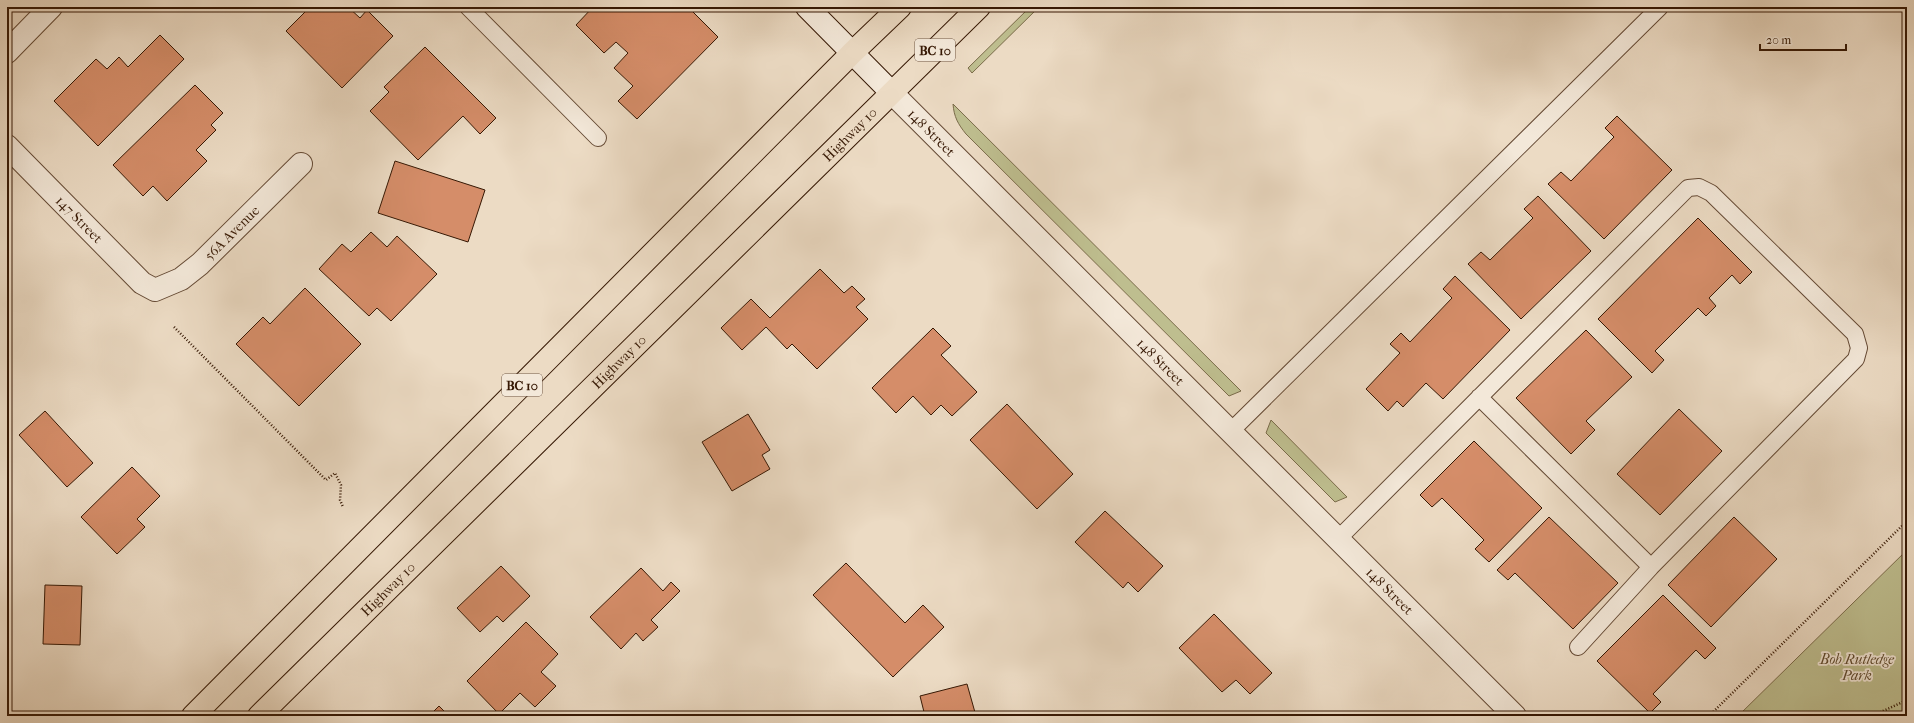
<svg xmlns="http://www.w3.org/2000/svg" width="1914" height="723" font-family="'IM FELL French Canon',serif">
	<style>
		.green { fill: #bebe8f; stroke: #7a6b4a }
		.building { fill: #d58d69; stroke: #361804 }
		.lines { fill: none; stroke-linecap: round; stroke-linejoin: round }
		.service-casing { stroke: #644934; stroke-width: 18 }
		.minor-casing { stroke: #644934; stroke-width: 24 }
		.secondary-casing { stroke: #361804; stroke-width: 24 }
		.trunk-casing { stroke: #361804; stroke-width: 24 }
		.path { stroke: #361804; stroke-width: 2.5; stroke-dasharray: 1 2; stroke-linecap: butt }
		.service { stroke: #f3e8d9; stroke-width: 16 }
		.minor { stroke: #f3e8d9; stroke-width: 22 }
		.secondary { stroke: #f3e8d9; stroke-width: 22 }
		.trunk { stroke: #ecdbc4; stroke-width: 22 }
		.labels { text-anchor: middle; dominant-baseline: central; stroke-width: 3.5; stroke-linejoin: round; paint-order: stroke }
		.shield { fill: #f3e8d9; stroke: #6f5644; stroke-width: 1 }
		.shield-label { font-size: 13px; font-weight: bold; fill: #361804 }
		.street-label { font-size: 14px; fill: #361804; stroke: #f3e8d9 }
		.park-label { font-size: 14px; font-style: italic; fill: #5f4a2e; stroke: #f3e8d9 }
	</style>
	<rect width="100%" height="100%" fill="#ecdbc4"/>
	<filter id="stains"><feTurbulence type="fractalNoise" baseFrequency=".005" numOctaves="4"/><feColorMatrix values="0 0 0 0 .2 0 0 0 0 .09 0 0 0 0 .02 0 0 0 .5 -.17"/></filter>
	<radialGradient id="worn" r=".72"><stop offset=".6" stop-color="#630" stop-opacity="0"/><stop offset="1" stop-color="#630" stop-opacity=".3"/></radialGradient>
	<path class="green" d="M1030,7H1039L972,73L968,68Z
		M953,104L1241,391L1229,396L966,134C958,124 954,117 953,104Z
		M1271,420L1347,497L1335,502L1266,433Z
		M1907,550V716H1738Z"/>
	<path class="building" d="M310,7H348L360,18L367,10L393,36L342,88L286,31Z
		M593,7H688L718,37L637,119L618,101L633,86L614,68L628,53L616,42L604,53L576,25Z
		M160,35L184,59L98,146L54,101L96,59L107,69L119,57L128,67Z
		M425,47L496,118L480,134L463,116L418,160L370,111L389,92L384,87Z
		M195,85L223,113L211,125L216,130L196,150L207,161L167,201L153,186L143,196L113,165Z
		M1617,116L1672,170L1604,239L1548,184L1561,172L1571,181L1614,137L1605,128Z
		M395,161L485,190L468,242L378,213Z
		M1538,196L1591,251L1521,319L1468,264L1481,252L1490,260L1533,218L1524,209Z
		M1698,218L1752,272L1740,284L1732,275L1709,298L1716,306L1706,316L1698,308L1655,351L1664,360L1652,373L1598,319Z
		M371,232L387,247L397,236L437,274L391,321L377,308L369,316L319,269L342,244L351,252Z
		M820,269L844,293L852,286L865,299L856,307L868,319L817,369L792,344L787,349L766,327L742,350L721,328L751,299L770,318Z
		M1455,276L1510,330L1443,399L1426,383L1403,407L1397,401L1388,411L1366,389L1400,353L1390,344L1401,333L1410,342L1452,298L1443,289Z
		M305,288L361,344L299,406L236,344L263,317L270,324Z
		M933,328L951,346L941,355L977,392L952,416L941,405L931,415L913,396L896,413L872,388Z
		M1586,330L1632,377L1586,421L1595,430L1571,454L1516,398Z
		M1007,404L1073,474L1037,509L970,440Z
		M1679,409L1722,451L1660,515L1617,474Z
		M45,411L93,463L67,487L19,435Z
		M748,414L770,450L762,455L770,469L732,491L702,442Z
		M1474,441L1542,508L1489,562L1475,549L1484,540L1442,498L1432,507L1420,495Z
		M132,467L160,496L137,519L145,527L117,554L81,517Z
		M1105,511L1163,566L1138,592L1128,582L1123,588L1075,542Z
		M1549,517L1618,583L1573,629L1515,573L1508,580L1497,570Z
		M1734,517L1777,559L1711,627L1668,585Z
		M846,563L905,623L923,605L944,627L893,677L813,595Z
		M501,566L530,596L503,622L497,616L480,632L457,608Z
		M641,568L663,591L671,582L680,591L651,620L658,627L643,641L636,633L621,649L590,617Z
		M45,585L82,586L80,645L43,644Z
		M1663,595L1716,648L1705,659L1696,650L1653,694L1661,702L1650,713L1597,661Z
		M1214,614L1272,673L1250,694L1236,680L1222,692L1179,648Z
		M526,622L558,654L541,672L556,686L535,707L520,693L499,714L467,681Z
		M967,684L976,716H925L920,696Z
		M439,706L449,716H429Z
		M1314,711L1319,716H1309Z"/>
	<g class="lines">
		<defs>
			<path id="service" d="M468,7L598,138
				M1479,397L1651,567
				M1231,431L1660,7
				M1338,539L1688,188L1699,187L1711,193L1855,334L1859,348L1856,359L1651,567L1578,647"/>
			<g id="minor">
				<path d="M7,52L51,7"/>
				<path id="s1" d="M892,93L1515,716"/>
				<path id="s2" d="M7,146L142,283L155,290L181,279L200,264L301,164"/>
			</g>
			<path id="secondary" d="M807,7L892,93"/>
			<g id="trunk">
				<path d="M193,716L852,53L900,7"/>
				<path id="s3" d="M259,716L979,7"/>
			</g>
		</defs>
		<use href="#service" class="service-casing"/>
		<use href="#minor" class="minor-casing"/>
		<use href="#secondary" class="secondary-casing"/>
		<use href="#trunk" class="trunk-casing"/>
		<path class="path" d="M174,327L326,480L335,473L341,485L340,500L343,507
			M1709,716L1907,521
			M1872,716L1907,700"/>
		<use href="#service" class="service"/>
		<use href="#minor" class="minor"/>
		<use href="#secondary" class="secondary"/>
		<use href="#trunk" class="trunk"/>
	</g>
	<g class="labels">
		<g class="shield">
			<rect x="915" y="39" width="40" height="22" rx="3"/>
			<rect x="502" y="374" width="40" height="22" rx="3"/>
		</g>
		<g class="shield-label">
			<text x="935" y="50">BC 10</text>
			<text x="522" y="385">BC 10</text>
		</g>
		<g class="street-label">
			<text stroke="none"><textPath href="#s1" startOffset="56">148 Street</textPath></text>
			<text stroke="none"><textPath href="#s3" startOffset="829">Highway 10</textPath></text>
			<text stroke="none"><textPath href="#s2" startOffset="103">147 Street</textPath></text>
			<text stroke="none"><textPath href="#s2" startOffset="304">56A Avenue</textPath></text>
			<text stroke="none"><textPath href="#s3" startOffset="505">Highway 10</textPath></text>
			<text stroke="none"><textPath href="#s1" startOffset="380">148 Street</textPath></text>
			<text stroke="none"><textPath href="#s3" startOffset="181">Highway 10</textPath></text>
			<text stroke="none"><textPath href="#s1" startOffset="704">148 Street</textPath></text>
		</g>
		<g class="park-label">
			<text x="1857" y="659">Bob Rutledge<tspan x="1857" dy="16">Park</tspan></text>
		</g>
	</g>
	<rect width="1914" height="723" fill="none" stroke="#ecdbc4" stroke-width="24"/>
	<rect x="8" y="8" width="1898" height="707" fill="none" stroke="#361804" stroke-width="2"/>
	<rect x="12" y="12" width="1890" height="699" fill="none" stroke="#361804"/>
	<path d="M1760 44v6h86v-6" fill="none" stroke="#361804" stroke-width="2"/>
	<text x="1766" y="44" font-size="12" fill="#361804" stroke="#f3e8d9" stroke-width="3" paint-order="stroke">20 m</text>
	<rect width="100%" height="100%" filter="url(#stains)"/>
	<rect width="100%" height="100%" fill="url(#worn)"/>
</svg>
